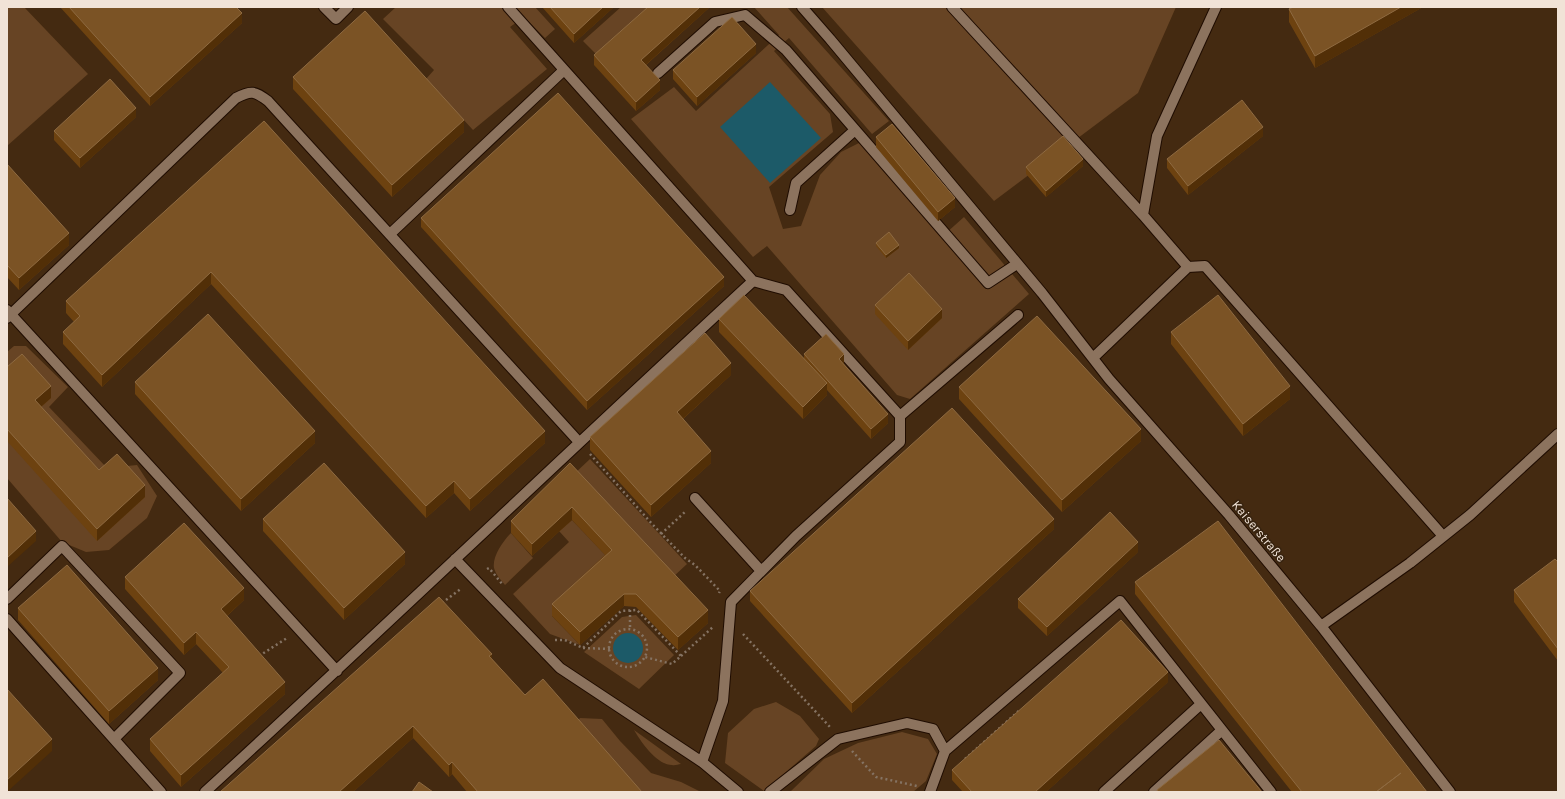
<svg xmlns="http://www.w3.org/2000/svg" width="1565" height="799" font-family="Karla,sans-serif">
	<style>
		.built { fill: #442a11 }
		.green { fill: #674424 }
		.water { fill: #1c5a68 }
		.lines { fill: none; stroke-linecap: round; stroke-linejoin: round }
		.minor-casing { stroke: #1f0c00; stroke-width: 12 }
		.path { stroke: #857363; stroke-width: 2.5; stroke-dasharray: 2 3; stroke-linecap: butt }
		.minor { stroke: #8c735e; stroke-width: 10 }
		.wall { fill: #6d4210 }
		.shaded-wall { fill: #522f07 }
		.building { fill: #7b5325; stroke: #8e6a41 }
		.labels { text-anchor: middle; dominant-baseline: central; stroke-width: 3; stroke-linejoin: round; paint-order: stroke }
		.street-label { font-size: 13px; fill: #f1e3d7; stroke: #382410 }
	</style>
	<rect width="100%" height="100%" fill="#382410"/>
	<path class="built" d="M7,7H1558V792H7Z"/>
	<path class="green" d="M7,7H24L88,74L7,146Z
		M396,7H535L555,29L545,38L524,17L510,27L547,69L473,130L426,79L434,70L383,19Z
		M621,7H651L597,55L583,41Z
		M754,7H787L889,121L872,134L789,38L774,51L830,114L833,132L769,187L783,229L801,226L820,175L841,152L865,140L945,234L964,217L1029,294L910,399L897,395L767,246L753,257L631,119L674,87L696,111L779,35Z
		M822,7H1176L1138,93L994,201Z
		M14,346H26L68,387L49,407L107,468L137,465L157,496L147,518L109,550L86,552L62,542L7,478V352Z
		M590,459L687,564L672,578L573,475Z
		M572,520L612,562L552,616L580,645L550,634L513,594L569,542L559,531Z
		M511,533L533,558L505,585C501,580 496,575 494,568C492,557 503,541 511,533Z
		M636,615L674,655L639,689L584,652L622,617Z
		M776,702L800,716L819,739L816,746L764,791L725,763L728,733L754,709Z
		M580,718L602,719L620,741L651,773L681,782L701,792H641L574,725Z
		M634,730L681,764C678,764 675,766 672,765C657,765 641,742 634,730Z
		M902,732L928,739L937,754L926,781L913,792H790L824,759L858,743Z"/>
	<path class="water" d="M770,82L821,138L770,183L720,127Z
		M613 648a15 15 0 1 1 30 0a15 15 0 1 1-30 0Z"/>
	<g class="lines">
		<defs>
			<path id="minor" d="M324,7L336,19L348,7
				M508,7L753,281L786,290L900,416L1018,315
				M802,7L830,39L1042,293L1109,379L1229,515L1321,626L1450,792
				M952,7L1143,215
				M658,73L715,22L745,15L786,50L988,283L1017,264
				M790,210L796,183L855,130
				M390,234L564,70
				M1188,267L1205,266L1443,536
				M7,310L337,671
				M7,318L236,98C251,90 255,91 268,101L579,442
				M1093,358L1188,267L1143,215L1157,136L1216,7
				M695,498L761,571
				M455,559L560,668L702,762L738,792
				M7,599L62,546L180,673L114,739
				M7,619L161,792
				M1321,626L1410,563L1470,515L1558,434
				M702,762L723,701L731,602L796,536L900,442V416
				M205,792C389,623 570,450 753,281
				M770,792L838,739L907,723L933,729L945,751L1120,601L1271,792
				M930,792L945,751
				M1104,792L1201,704
				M1154,792L1222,730"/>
		</defs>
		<use href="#minor" class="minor-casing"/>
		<path class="path" d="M590,454L653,525L685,558L695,565L720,591L719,593
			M661,534L686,511
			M487,569L489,568L503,585
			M442,603L462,588
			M630,610V630
			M609 648a19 19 0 1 1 38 0a19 19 0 1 1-38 0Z
			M743,634L830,727
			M555,640H565L583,648L621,611L637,610L681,656L672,664L645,657
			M583,648L610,649
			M259,656L287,638
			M681,656L714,626
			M852,751L876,777L917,786
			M965,759L1021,709"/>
		<use href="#minor" class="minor"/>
	</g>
	<path class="wall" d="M60,7H236L242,23L150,106Z
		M542,7H614L574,43Z
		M648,7H710L646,65L660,90L636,111L594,65V55Z
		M1423,7L1315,68L1289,22V9Z
		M756,53L697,106L673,79V70Z
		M293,77L464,132L392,197L293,89Z
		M136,117L80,168L54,140V131Z
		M264,121L545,443L470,511L454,493L426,518L211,284L102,387L63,344V332L74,322L66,313V301Z
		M1263,136L1188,195L1167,168V159Z
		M876,137L955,207L938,221L876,147Z
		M7,164L69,245L19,290L7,277Z
		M1083,166L1046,197L1026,174V167Z
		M421,218L724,286L587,410L421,227Z
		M876,243L899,248L886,258L876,246Z
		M875,305L942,318L908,350L875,314Z
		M719,319L804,358V354L844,364L888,423L871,439L827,390V395L803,419L719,332Z
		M1171,332L1290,399L1243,436L1171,344Z
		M7,367L51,398L41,407L99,470L145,497L97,541L7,441Z
		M731,375L683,419L711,463L651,517L590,450V437Z
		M135,382L315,443L241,511L135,394Z
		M959,387L1141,441L1062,512L959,399Z
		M570,463L708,623L678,650L636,607L624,606L580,645L552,616V604L605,555L572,520L532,556L511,533V521Z
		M263,519L405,564L344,620L263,531Z
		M1054,529L852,713L750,601V591Z
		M1138,552L1047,636L1018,608V599Z
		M1558,562V661L1514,602V590Z
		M125,577L244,600L227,616L285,694L181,787L150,751V739L223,673L196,644L184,655L125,589Z
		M1135,582L1427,792H1292L1135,594Z
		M18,608L158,680L109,724L18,620Z
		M492,659L525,695L642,792H467L452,774L449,777L413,738L353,792H220Z
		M1168,682L1046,792H963L952,780V770Z"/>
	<path class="shaded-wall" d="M603,7H614L574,43V34Z
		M700,7H710L641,69V60Z
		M1401,7H1423L1315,68V56Z
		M242,13V23L150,106V97Z
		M756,44V53L697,106V97Z
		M660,80V90L636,111V102Z
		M136,108V117L80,168V158Z
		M464,120V132L392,197V185Z
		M1263,127V136L1188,195V186Z
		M1083,159V166L1046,197V191Z
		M955,198V207L938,221V212Z
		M69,233V245L19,290V278Z
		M899,245V248L886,258V255Z
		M211,272V284L102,387V375Z
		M724,277V286L587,410V401Z
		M942,309V318L908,350V341Z
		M844,354V364L839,368V359Z
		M731,363V375L677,424V412Z
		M827,383V395L803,419V407Z
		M51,386V398L35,412V400Z
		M1290,386V399L1243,436V424Z
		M888,414V423L871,439V429Z
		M1141,429V441L1062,512V500Z
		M315,431V443L241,511V499Z
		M545,431V443L470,511V499Z
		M711,451V463L651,517V505Z
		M454,481V493L426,518V506Z
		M145,485V497L97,541V529Z
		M572,507V520L532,556V544Z
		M1054,519V529L852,713V703Z
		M36,531V541L7,567V558Z
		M1138,542V552L1047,636V627Z
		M405,552V564L344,620V608Z
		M244,588V600L221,621V609Z
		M624,594V606L580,645V632Z
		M708,610V623L678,650V637Z
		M196,632V644L184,655V643Z
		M492,654V667L489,656Z
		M158,668V680L109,724V711Z
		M1168,672V682L1046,792H1035Z
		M285,682V694L181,787V775Z
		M413,726V738L353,792H339Z
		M52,739V751L7,792V780Z
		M452,762V774L449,777V765Z"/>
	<path class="building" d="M69,7H236L242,13L150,97Z
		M550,7H603L574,34Z
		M648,7H700L641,60L660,80L636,102L594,55Z
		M1293,7H1401L1315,56L1289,9Z
		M365,11L464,120L392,185L293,77Z
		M732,17L756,44L697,97L673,70Z
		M110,79L136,108L80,158L54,131Z
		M558,93L724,277L587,401L421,218Z
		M1242,100L1263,127L1188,186L1167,159Z
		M264,121L545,431L470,499L454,481L426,506L211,272L102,375L63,332L80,316L66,301Z
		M892,124L955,198L938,212L876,137Z
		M1063,136L1083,159L1046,191L1026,167Z
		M7,164L69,233L19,278L7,265Z
		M889,232L899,245L886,255L876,243Z
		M909,273L942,309L908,341L875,305Z
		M744,295L827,383L803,407L719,319Z
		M1218,295L1290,386L1243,424L1171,332Z
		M208,314L315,431L241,499L135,382Z
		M1037,316L1141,429L1062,500L959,387Z
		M705,333L731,363L677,412L711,451L651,505L590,437Z
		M826,334L844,354L839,359L888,414L871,429L804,354Z
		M22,354L51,386L35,400L99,470L117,454L145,485L97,529L7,429V367Z
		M952,408L1054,519L852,703L750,591Z
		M324,463L405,552L344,608L263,519Z
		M570,463L708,610L678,637L636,594H624L580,632L552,604L612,550L572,507L532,544L511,521Z
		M7,498L36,531L7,558Z
		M1110,512L1138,542L1047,627L1018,599Z
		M1218,521L1427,792H1376L1401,773L1376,792H1302L1135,582Z
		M184,523L244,588L221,609L285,682L181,775L150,739L229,667L196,632L184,643L125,577Z
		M1555,559L1558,562V649L1514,590Z
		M67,565L158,668L109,711L18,608Z
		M439,597L492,654L489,656L525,695L543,679L642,792H478L452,762L449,765L413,726L339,792H220Z
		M1121,620L1168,672L1035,792H972L952,770Z
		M7,689L52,739L7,780Z
		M1219,740L1262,792H1158L1157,790Z
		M419,782L433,792H412Z"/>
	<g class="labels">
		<g class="street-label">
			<text transform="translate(1259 531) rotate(50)">Kaiserstraße</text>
		</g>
	</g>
	<rect width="1565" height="799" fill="none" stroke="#f1e3d7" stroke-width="16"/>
</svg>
